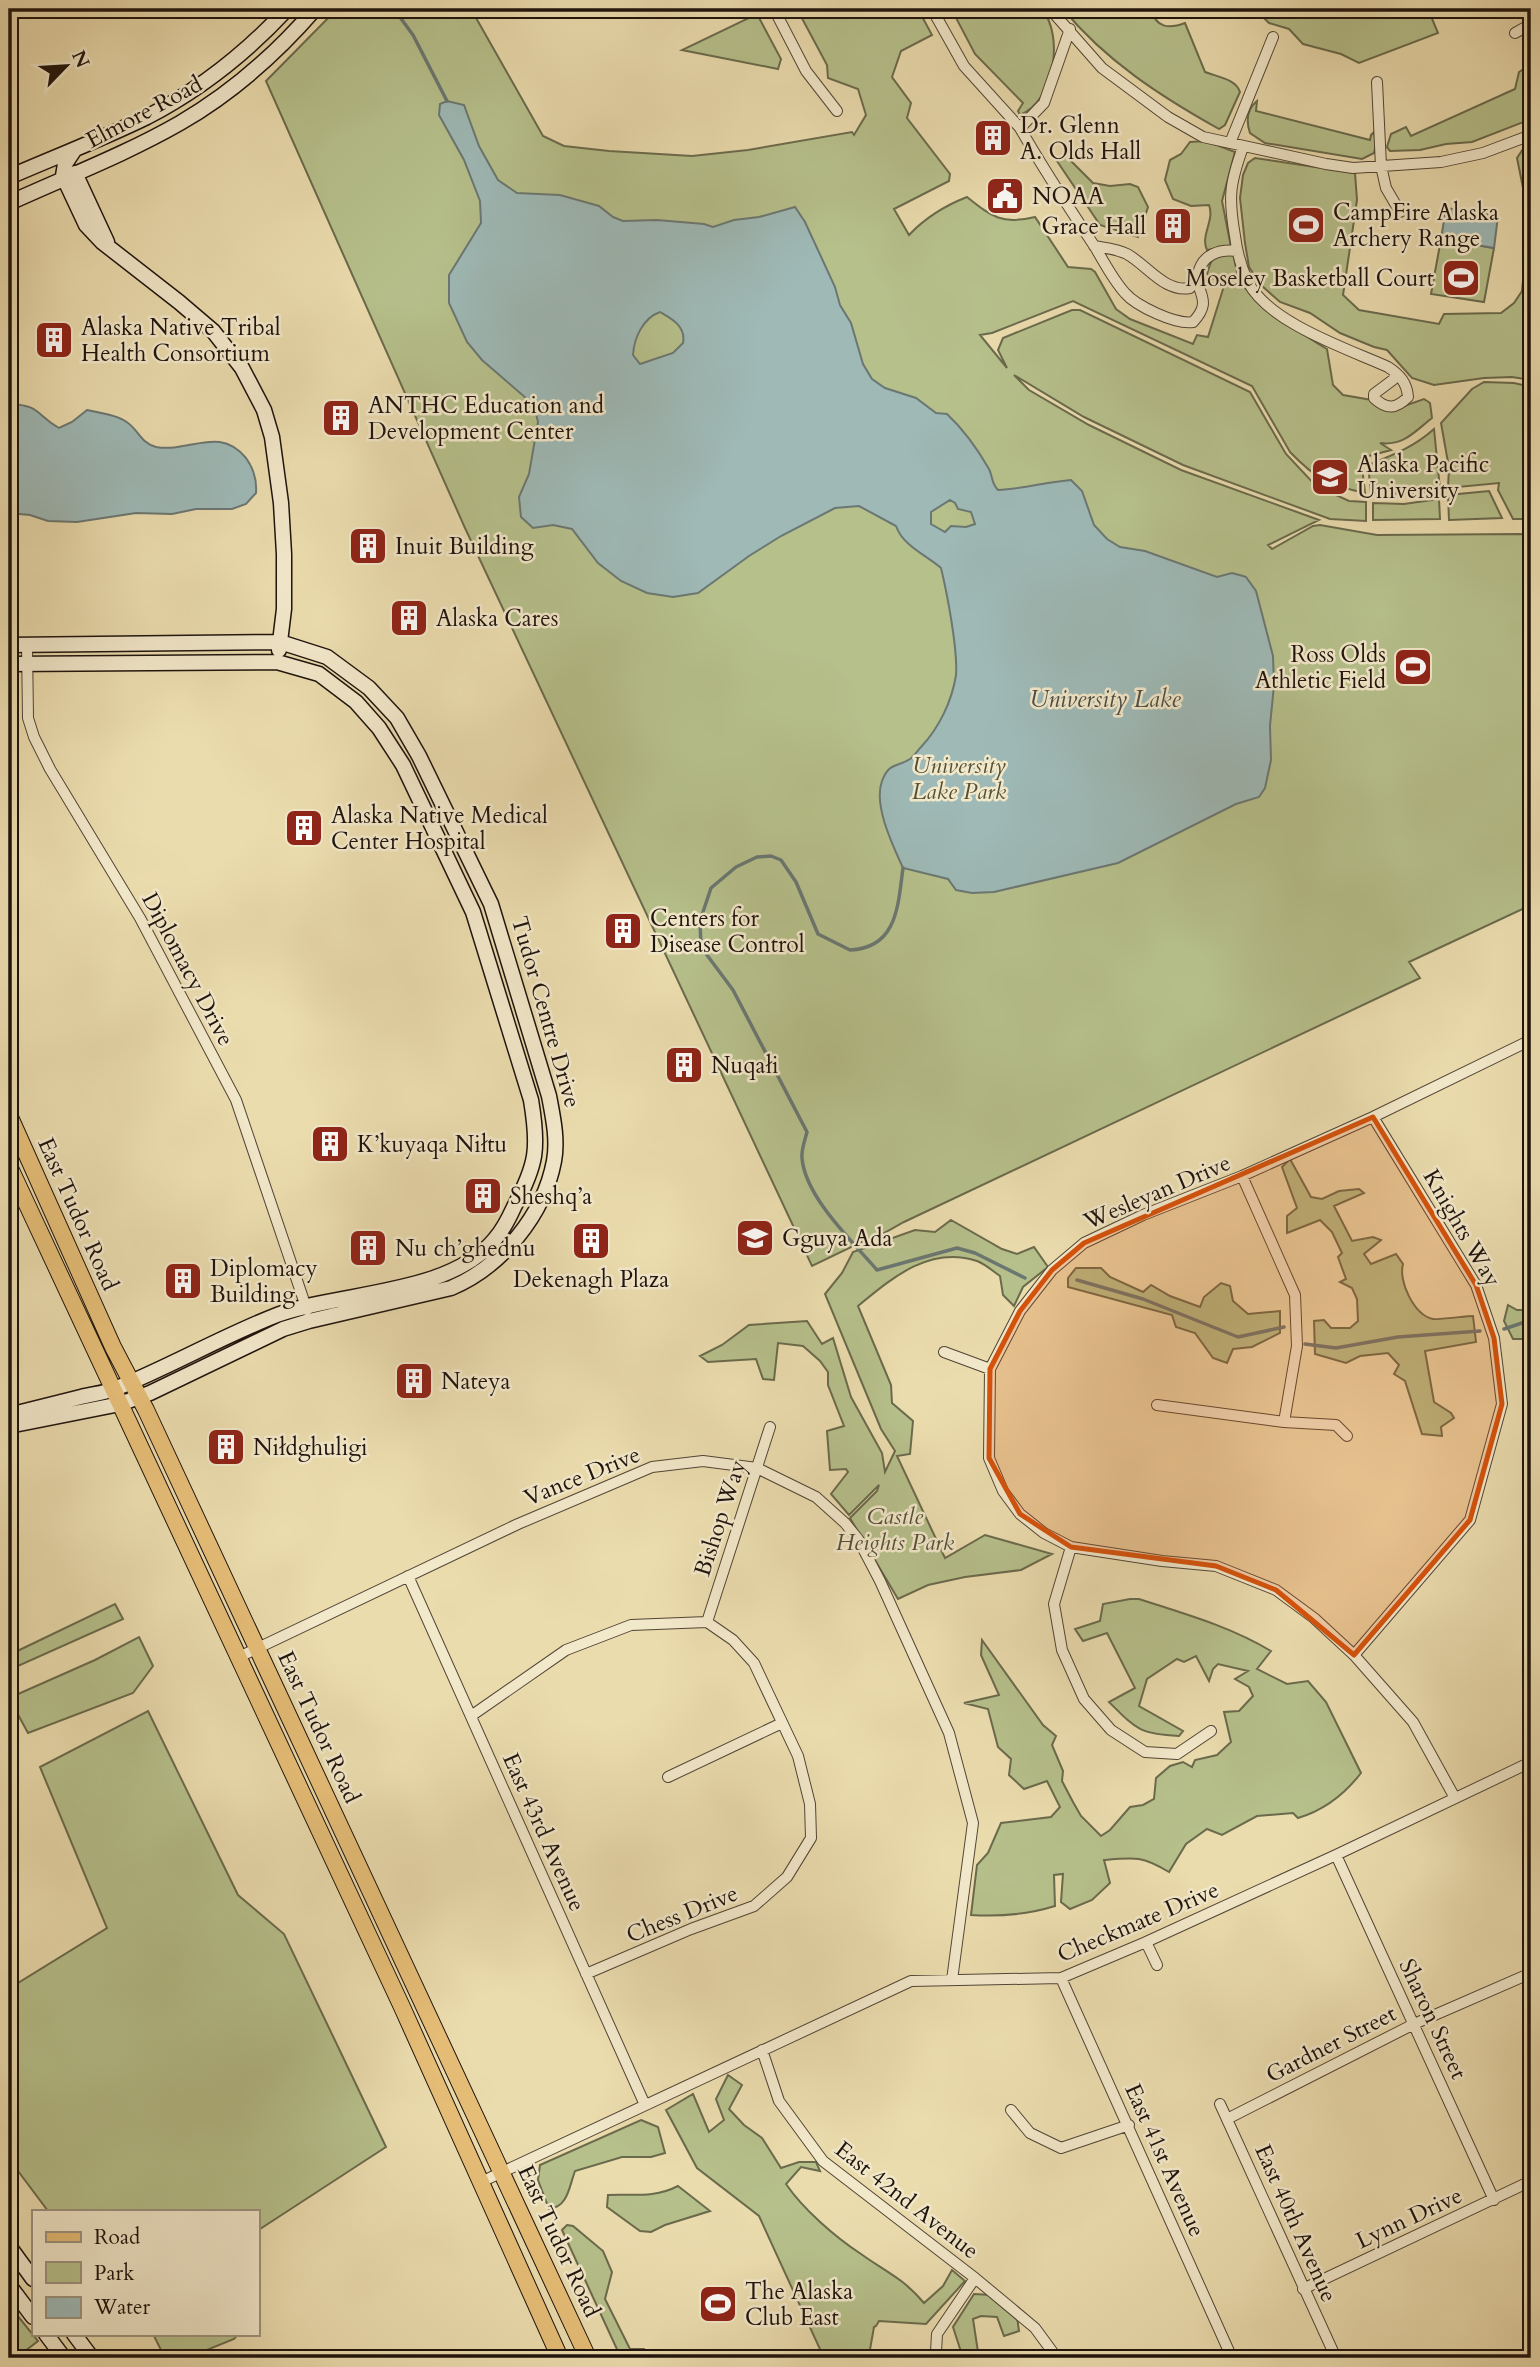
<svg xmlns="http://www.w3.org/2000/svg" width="1540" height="2367" font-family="Cardo,serif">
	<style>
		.green { fill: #b6c08b; stroke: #6a6a4c; stroke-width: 2 }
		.water { fill: #9eb9b6; stroke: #6b7772; stroke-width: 2; fill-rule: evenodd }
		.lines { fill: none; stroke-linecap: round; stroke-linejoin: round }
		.stream { stroke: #6b7772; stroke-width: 3.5 }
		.street-casing { stroke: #514535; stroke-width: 12 }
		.secondary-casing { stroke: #1e130d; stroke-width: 17 }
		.primary-casing { stroke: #1e130d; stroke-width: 18 }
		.street { stroke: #f2e8ca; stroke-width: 10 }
		.secondary { stroke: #f2e8ca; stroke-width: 14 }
		.primary { stroke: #e6be77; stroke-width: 16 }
		.marked { fill: #d4520c; fill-opacity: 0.2; stroke: #d4520c; stroke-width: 5; stroke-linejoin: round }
		.labels { text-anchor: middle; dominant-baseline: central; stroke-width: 5; stroke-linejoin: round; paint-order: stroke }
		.street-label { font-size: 23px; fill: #1e130d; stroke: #f2e8ca }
		.poi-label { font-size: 23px; fill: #1e130d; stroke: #f2e8ca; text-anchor: start }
		.park-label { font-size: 23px; font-style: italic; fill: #535039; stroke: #f2e8ca }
		.water-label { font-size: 24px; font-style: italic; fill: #4b4d48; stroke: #f2e8ca }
	</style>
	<rect width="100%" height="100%" fill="#ebdcae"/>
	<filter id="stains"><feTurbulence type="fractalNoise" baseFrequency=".00286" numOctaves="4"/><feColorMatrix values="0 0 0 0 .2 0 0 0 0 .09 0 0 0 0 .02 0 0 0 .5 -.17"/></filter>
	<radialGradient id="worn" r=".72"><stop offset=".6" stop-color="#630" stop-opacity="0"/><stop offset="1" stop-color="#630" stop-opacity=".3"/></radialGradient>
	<path class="green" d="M337,9H471L543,136L564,146L609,151L692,156L748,150L852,132L854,135L866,115L858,89L828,78L827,65L797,9H918L932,35L901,51L892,77L911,103L907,118L950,174L949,181L894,209L909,235C925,218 944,206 967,197C992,217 1002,225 1035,217L1068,267L1091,269L1095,272L1116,309L1130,319L1193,344L1197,335L1208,337L1224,286L1207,274C1212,255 1214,257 1233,253C1235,262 1236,272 1240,280C1256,308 1300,332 1327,349L1333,385L1343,395L1372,400L1393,410L1424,399L1430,403L1432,418C1414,432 1404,446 1380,443L1391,450L1361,458L1365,493C1328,485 1316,479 1290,452L1252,386L1073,301L992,333L980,335L1007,368L998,350L1003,338L1072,310H1080L1250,392L1286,454L1316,486L1349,501L1366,502V521L1330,519L1183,465L1084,417L1014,375L1029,390L1089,425L1181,470L1319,520L1268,545L1272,549L1313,526L1320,525L1377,535L1521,534L1531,537V905L1409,962L1420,978L904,1222L877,1237L876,1235L812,1266L465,528L266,81Z
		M956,9H1042C1064,36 1055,101 1020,115L1018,111L1023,103L975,54L954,14Z
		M1063,9H1152C1155,28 1169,29 1185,23L1205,72C1218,77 1236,79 1240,92L1225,125L1219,129C1160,96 1106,61 1063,9Z
		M1255,9H1428L1438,33L1359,63L1341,54L1303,44L1289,29L1269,23Z
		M757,14L781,59L778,69L682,50Z
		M1531,64V119L1472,142L1446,144L1420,150L1390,151L1387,147L1391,134L1406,127L1411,136L1515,89L1519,72Z
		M1257,101L1256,111L1370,140L1371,135L1374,132L1376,144L1374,153L1362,159L1265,143L1250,133C1246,121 1247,109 1257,101Z
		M1206,141L1235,152L1222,201L1231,247L1207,250C1200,235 1215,221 1209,205L1191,206L1173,199L1165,180L1170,160L1181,154L1190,142Z
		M1531,146V380L1512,377L1484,378L1434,385L1412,378L1387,350L1374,347L1340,333L1310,313L1280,302L1261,285L1249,267L1245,243L1240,198L1243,175L1248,163L1255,158L1355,173L1357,200L1343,295L1359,310L1439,324L1444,314L1501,313L1514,303L1522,291L1529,218L1517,158L1523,149Z
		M1067,157L1093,183L1110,186L1130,184L1138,187L1148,207L1138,237L1100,225L1057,161Z
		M1441,239L1494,248L1484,302L1431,294Z
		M1484,382L1514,383L1531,387V519H1513L1498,490L1499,483L1448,488L1449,468L1441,423L1472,389Z
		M1434,429L1440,489L1412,494L1371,493L1368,465C1393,455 1414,447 1434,429Z
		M1489,491L1502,518L1449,520L1448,495Z
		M1439,499L1440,519L1373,520V503L1404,504Z
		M1290,1159L1311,1197L1322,1199L1339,1191L1359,1189L1364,1193L1334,1206L1352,1241L1373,1237L1381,1240L1364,1254L1371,1264L1396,1254L1403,1264C1398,1281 1414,1315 1433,1319C1436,1320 1467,1316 1473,1316L1476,1342L1425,1351L1434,1402L1451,1413L1454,1418L1441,1427L1442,1436L1422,1434L1405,1381L1394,1374L1399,1365L1388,1353L1360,1356L1346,1363L1315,1354L1314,1321L1324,1320L1331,1328H1350L1358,1321L1357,1299L1352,1288L1340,1282L1346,1279L1338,1257L1342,1253L1332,1232L1320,1220L1287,1233V1216L1297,1208L1282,1167Z
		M951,1220L1002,1249L1017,1254L1034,1247L1048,1267L1023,1287L1014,1306L1003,1295L1000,1276C993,1271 985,1264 977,1261C930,1245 892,1278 858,1306L891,1385L892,1403L913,1421L910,1454L897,1456L945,1558L985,1535L1052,1554L1021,1570L965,1577L928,1585L898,1599L850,1518L877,1491L879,1485L849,1515L831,1494L848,1472L846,1469L830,1470L827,1431L844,1426L828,1385V1372L820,1361L803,1346L778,1343L774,1380L763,1379L756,1359L708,1362L700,1356L722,1345L749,1325L807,1321L822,1344L833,1338L851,1397L882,1453L885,1472L895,1451L881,1429L825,1294L842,1273L853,1252L915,1230L935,1232Z
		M1076,1268H1101L1110,1277L1143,1292L1151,1285L1170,1296L1200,1307L1204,1297L1221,1283L1230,1286L1233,1301L1248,1314L1280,1311V1333L1252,1347L1233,1349L1227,1363L1213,1358L1195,1333L1176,1327L1172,1315L1068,1287V1278Z
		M1508,1305L1517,1310H1531V1339H1513L1504,1321Z
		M1130,1599H1139C1185,1614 1229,1626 1271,1651L1257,1669L1287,1684L1308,1681L1326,1702L1361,1773C1344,1795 1325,1810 1298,1818L1293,1813L1257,1816L1222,1835L1207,1829L1186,1844L1169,1872C1143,1856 1135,1857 1104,1860L1110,1883L1092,1900L1070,1909L1061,1902L1063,1874L1054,1875L1055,1906C1026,1915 1001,1917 971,1915L977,1865L988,1853L1001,1823L1051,1817L1060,1807L1047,1781L1024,1789L1009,1775L1011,1759L998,1747L988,1709L964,1703L999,1695L981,1655L982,1640L1043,1725L1056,1736L1052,1745L1063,1771L1062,1781L1073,1802L1081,1816L1101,1836L1110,1830L1130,1807L1143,1805L1154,1799L1156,1778L1170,1766L1183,1762L1192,1767L1195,1760L1217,1755L1231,1742L1224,1712L1239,1711L1253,1696L1249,1687L1235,1679L1248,1671L1218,1664L1213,1669L1209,1681L1196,1656L1184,1662L1177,1659L1147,1679L1139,1706L1183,1731L1179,1736C1140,1734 1137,1730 1109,1702L1135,1688L1107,1633L1083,1641L1075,1629L1100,1621L1103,1604Z
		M115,1604L123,1619L9,1670V1655Z
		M139,1637L153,1666L133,1693L28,1733L9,1698L95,1660Z
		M148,1711L238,1895L284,1934L386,2147L257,2231V2211H48L9,2159V1986H13L107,1928L40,1767Z
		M728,2075L742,2085L729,2109L744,2125L762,2138L781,2168L799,2162H816L820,2171L801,2167L786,2184C803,2209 835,2237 861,2254C886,2272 903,2278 924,2303L943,2286L952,2270L965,2281L926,2324L879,2321L876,2326L874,2327L869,2355L871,2358H824L759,2216L697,2168L666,2110L693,2094L709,2132L724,2120L716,2099Z
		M641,2120L658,2127L665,2153L651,2157H622L575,2171C569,2187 568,2207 549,2209L538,2180L540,2165Z
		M678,2186L710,2211L665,2225L651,2232L640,2231L607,2207L608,2195C633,2194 655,2198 678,2186Z
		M567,2225L573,2226L603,2251L612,2272L605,2299L630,2349H644L649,2358H621L562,2230Z
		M974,2294L991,2295L1017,2317L1019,2331L1004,2336L997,2317L981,2316L973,2319L978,2352L984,2354L987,2358H963L953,2327Z
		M9,2305L38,2341L16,2358H9Z
		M153,2334H238L234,2339L187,2358H165Z"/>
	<path class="water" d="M447,101L464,105L479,146L498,180L517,193L560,195L599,206L613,217L623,221L657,220L704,224L713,227L734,220L759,217L795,207L805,222L835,287L840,305L851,323L863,364L872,379L885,388L916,398L936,413L947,414C965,431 977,448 989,469C993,477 991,483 998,490C1023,489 1046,482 1071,480L1082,491L1094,525L1107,539L1120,547L1145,551L1217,577L1232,573L1243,576L1246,577L1256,591L1273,656L1274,685L1270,726L1271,760L1265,788L1259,797L1236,804L1118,863L994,892L972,893L956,890L948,879L903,868C893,846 873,805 882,781C889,762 898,767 910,759C914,756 918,750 921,747C939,728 952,701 956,675C958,650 947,593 941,568C926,555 903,546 896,526L859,506L835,508L781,536L749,556L698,593L673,597L647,593L621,581L598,563L572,529L553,525L533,528L521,517L519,497L529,474L538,422L534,405L482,360L467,342L449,303V275L481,223L480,201L464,160L439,115L440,104ZM660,312C672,319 686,326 683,343L673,353L640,364L633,355C634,338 643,318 660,312ZM950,500L955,503L958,509L971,512L975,524L966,527L951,526L945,532L931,524V512Z
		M1446,208L1498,216L1494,248L1441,239Z
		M9,404C41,405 36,415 59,428L72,422L87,410C100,413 118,415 128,423C138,430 142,444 156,447C190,453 219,425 246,458C254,469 257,479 256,493L246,504L232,509H196L172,514L136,513L77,522L48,521L30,515L9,513Z"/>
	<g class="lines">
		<path class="stream" d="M394,9L413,35L447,101
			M903,868C898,904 898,948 850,950L818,934L796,882L781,860L771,856L757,857L736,867L711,888L700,921L701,947L733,990L807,1132C805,1140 801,1150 802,1158C805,1197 853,1242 877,1270L957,1248L975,1253L1025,1278
			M1077,1280L1143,1299L1238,1337L1284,1327
			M1504,1329L1531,1320
			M1305,1344L1336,1348L1398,1337L1480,1331"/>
		<defs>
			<path id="street" d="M774,9L806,71L837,111
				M932,9L964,66L1020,128
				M1050,9L1102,68L1168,117L1203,137L1326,164L1353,168L1441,162L1483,153L1531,135
				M1525,9L1531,22
				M1070,29L1044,103L1020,128C1043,169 1069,208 1095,247C1104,262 1113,280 1125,293C1136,306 1176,325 1193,322C1214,300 1195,293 1198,274C1202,254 1220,249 1237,251
				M1515,33L1531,24
				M1377,82L1381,166L1386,188L1400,212
				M1230,143L1273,37
				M1243,147C1230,183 1228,197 1235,236C1237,252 1241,267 1248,282C1269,323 1348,349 1388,367C1400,375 1407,383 1408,397C1396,409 1387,410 1374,398V394L1394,379L1396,373
				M1094,246C1105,248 1117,249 1127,254C1147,265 1165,293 1190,288L1197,276
				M27,645L28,718L34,737L50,769L140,918L236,1100L307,1310
				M1242,1176L1295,1295L1297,1346L1284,1422
				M944,1352L990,1369
				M1157,1405L1284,1422L1336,1425L1347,1436
				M1071,1547L1054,1604L1062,1650L1084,1699L1111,1730L1145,1752L1177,1754L1211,1731
				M408,1576L645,2105
				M707,1622L770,1427
				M1354,1655L1470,1520L1502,1404L1494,1338L1476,1285L1373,1117
				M239,1657L518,1524L652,1467L703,1461L757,1468L816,1497L845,1523L858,1539L880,1581L949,1733L973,1823L952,1980
				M471,1716L566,1650L631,1625L707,1622L733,1640L754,1663L798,1756L810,1804L811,1838L787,1877L754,1906L691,1929L586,1974
				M668,1777L782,1723
				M1455,1798L1413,1722L1354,1655L1314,1618L1276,1590L1216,1566L1162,1561L1071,1547L1044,1533L1020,1514L1003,1491L989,1458L990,1369L1020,1311L1052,1270L1084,1243L1143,1215L1242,1176L1373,1117L1531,1040
				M1336,1855L1494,2200
				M1146,1942L1157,1965
				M1061,1978L1232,2358
				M762,2050L779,2101L823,2161L975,2278L1035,2328L1057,2358
				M1220,2104L1336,2358
				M1011,2110L1030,2133L1061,2148L1129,2125
				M1227,2119L1414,2024L1531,1973
				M481,2182L911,1981L1061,1978L1146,1942L1336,1855L1531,1762
				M1303,2289L1531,2181
				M936,2352L937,2334L975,2278"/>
			<path id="secondary" d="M75,149L65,164L63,176L86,225L102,242L179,302L213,331L242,368L264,410L272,437L281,503L284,554V609L279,650
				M75,173L107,242
				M9,177C55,157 102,139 147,117C199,90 247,52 287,9
				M9,203C66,177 126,154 180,123C232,93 276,54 315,9
				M9,645L280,642L327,657L369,688L397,718L419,756L491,904L549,1096C553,1117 558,1140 554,1161C544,1215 501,1267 451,1288L309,1321L283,1329L150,1393L120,1404L9,1426
				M9,664L277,662L319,674L356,702L379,728L403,765L473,912L531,1100C539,1148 537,1164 514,1207C509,1218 503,1230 495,1239C450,1295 342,1291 277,1315C223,1336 171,1366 117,1388C106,1393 93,1394 81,1397C57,1403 33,1409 9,1415
				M9,2246L33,2279
				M9,2285L33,2317
				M46,2334L64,2358
				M74,2334L92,2358"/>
			<path id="primary" d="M9,1115L113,1347L146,1410L588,2358
				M9,1166L402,2007L560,2358"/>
		</defs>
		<use href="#street" class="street-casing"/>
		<use href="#secondary" class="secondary-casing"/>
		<use href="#primary" class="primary-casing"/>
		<use href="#street" class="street"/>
		<use href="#secondary" class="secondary"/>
		<use href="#primary" class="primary"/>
	</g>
	<path class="marked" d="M1373,1117L1476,1285L1494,1338L1502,1404L1470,1520L1354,1655L1276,1590L1216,1566L1071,1547L1020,1514L989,1458L990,1369L1020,1311L1052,1270L1084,1243Z"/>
	<defs>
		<symbol id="building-square" viewBox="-11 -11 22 22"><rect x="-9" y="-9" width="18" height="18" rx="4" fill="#8f2418" stroke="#f2e8ca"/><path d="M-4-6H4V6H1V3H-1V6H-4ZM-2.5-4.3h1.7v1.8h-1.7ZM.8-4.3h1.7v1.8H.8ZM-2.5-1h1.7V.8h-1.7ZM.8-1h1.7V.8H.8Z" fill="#fff"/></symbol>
		<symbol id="civic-square" viewBox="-11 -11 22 22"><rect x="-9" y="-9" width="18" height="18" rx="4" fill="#8f2418" stroke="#f2e8ca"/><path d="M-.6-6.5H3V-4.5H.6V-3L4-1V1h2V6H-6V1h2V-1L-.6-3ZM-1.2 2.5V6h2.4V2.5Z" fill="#fff"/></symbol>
		<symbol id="stadium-square" viewBox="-11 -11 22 22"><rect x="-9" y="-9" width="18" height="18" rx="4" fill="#8f2418" stroke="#f2e8ca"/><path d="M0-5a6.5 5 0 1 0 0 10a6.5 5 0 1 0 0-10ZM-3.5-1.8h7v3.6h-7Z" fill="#fff"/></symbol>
		<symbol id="university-square" viewBox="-11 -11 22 22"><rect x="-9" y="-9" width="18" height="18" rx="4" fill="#8f2418" stroke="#f2e8ca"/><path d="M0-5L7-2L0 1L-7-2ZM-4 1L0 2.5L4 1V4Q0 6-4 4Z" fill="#fff"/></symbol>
		<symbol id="school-square" viewBox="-11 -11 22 22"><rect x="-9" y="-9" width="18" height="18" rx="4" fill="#8f2418" stroke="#f2e8ca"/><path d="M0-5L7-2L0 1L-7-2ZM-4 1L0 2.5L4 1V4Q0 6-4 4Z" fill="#fff"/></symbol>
	</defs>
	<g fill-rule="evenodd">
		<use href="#building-square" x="971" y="116" width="44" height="44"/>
		<use href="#civic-square" x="983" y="174" width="44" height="44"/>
		<use href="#stadium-square" x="1284" y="203" width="44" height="44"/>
		<use href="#building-square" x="1151" y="204" width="44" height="44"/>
		<use href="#stadium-square" x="1439" y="256" width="44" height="44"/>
		<use href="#building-square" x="32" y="318" width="44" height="44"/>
		<use href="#building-square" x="319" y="396" width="44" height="44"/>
		<use href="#university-square" x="1308" y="455" width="44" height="44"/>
		<use href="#building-square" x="346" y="524" width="44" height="44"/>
		<use href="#building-square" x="387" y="596" width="44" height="44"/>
		<use href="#stadium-square" x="1391" y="645" width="44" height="44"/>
		<use href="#building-square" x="282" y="806" width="44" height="44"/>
		<use href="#building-square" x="601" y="909" width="44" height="44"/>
		<use href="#building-square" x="662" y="1043" width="44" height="44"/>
		<use href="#building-square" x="308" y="1122" width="44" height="44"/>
		<use href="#building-square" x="461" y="1174" width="44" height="44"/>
		<use href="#school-square" x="733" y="1216" width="44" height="44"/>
		<use href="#building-square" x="569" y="1219" width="44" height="44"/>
		<use href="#building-square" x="346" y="1226" width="44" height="44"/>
		<use href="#building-square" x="161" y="1259" width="44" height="44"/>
		<use href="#building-square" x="392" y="1359" width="44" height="44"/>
		<use href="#building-square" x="204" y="1425" width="44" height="44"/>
		<use href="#stadium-square" x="696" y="2282" width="44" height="44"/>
	</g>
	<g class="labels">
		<g class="street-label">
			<text transform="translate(144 112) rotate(-28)">Elmore Road</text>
			<text transform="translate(188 969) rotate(62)">Diplomacy Drive</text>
			<text transform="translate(546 1012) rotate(74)">Tudor Centre Drive</text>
			<text transform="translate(1157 1192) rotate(-23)">Wesleyan Drive</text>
			<text transform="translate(78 1214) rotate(66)">East Tudor Road</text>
			<text transform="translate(1462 1228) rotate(60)">Knights Way</text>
			<text transform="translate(582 1476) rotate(-22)">Vance Drive</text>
			<text transform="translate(720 1518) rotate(-72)">Bishop Way</text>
			<text transform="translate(319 1727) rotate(65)">East Tudor Road</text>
			<text transform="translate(544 1832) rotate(66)">East 43rd Avenue</text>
			<text transform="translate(682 1914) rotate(-22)">Chess Drive</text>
			<text transform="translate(1138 1922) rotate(-23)">Checkmate Drive</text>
			<text transform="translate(1433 2019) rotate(65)">Sharon Street</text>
			<text transform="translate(1331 2044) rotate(-27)">Gardner Street</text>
			<text transform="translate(1165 2160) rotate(66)">East 41st Avenue</text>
			<text transform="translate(907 2200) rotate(38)">East 42nd Avenue</text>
			<text transform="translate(1409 2218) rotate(-25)">Lynn Drive</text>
			<text transform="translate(1296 2223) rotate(66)">East 40th Avenue</text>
			<text transform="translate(559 2241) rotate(65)">East Tudor Road</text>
		</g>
		<g class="poi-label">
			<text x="1020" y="125">Dr. Glenn<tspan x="1020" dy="26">A. Olds Hall</tspan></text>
			<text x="1032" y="196">NOAA</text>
			<text x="1333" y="212">CampFire Alaska<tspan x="1333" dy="26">Archery Range</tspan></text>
			<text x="1146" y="226" text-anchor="end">Grace Hall</text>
			<text x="1434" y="278" text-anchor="end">Moseley Basketball Court</text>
			<text x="81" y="327">Alaska Native Tribal<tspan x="81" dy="26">Health Consortium</tspan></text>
			<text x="368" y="405">ANTHC Education and<tspan x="368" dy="26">Development Center</tspan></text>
			<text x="1357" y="464">Alaska Pacific<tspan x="1357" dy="26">University</tspan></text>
			<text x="395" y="546">Inuit Building</text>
			<text x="436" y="618">Alaska Cares</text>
			<text x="1386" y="654" text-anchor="end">Ross Olds<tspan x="1386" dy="26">Athletic Field</tspan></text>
			<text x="331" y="815">Alaska Native Medical<tspan x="331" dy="26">Center Hospital</tspan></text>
			<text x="650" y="918">Centers for<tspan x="650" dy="26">Disease Control</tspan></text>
			<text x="711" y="1065">Nuqałi</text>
			<text x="357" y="1144">K’kuyaqa Niłtu</text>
			<text x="510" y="1196">Sheshq’a</text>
			<text x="782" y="1238">Gguya Ada</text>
			<text x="395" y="1248">Nu ch’ghednu</text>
			<text x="210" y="1268">Diplomacy<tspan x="210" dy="26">Building</tspan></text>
			<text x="591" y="1279" text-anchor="middle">Dekenagh Plaza</text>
			<text x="441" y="1381">Nateya</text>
			<text x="253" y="1447">Niłdghuligi</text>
			<text x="745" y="2291">The Alaska<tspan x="745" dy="26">Club East</tspan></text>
		</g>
		<g class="park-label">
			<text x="959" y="765">University<tspan x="959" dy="26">Lake Park</tspan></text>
			<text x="895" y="1516">Castle<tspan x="895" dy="26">Heights Park</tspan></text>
		</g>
		<g class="water-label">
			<text x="1105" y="699">University Lake</text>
		</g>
	</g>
	<rect width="1540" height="2367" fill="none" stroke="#ebdcae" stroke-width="35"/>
	<rect x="10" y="10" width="1519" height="2346" fill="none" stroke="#1e130d" stroke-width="3.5"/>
	<rect x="18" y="18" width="1505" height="2332" fill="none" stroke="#1e130d" stroke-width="2"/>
	<rect x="32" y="2210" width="228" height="126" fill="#f2e8ca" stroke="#9d937e" stroke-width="2"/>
	<rect x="46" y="2232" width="35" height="10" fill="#e6be77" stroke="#9d937e" stroke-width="2"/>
	<text x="94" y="2244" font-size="21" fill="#1e130d">Road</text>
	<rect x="46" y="2262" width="35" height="21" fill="#b6c08b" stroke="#9d937e" stroke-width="2"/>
	<text x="94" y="2280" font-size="21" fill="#1e130d">Park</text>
	<rect x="46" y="2297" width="35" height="21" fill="#9eb9b6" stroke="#9d937e" stroke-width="2"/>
	<text x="94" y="2314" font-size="21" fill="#1e130d">Water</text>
	<g transform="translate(66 66) rotate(65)" stroke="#f2e8ca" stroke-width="5" paint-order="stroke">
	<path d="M0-5L12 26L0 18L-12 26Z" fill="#1e130d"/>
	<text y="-10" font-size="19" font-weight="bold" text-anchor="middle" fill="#1e130d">N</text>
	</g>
	<rect width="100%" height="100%" filter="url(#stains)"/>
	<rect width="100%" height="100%" fill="url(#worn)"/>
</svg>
